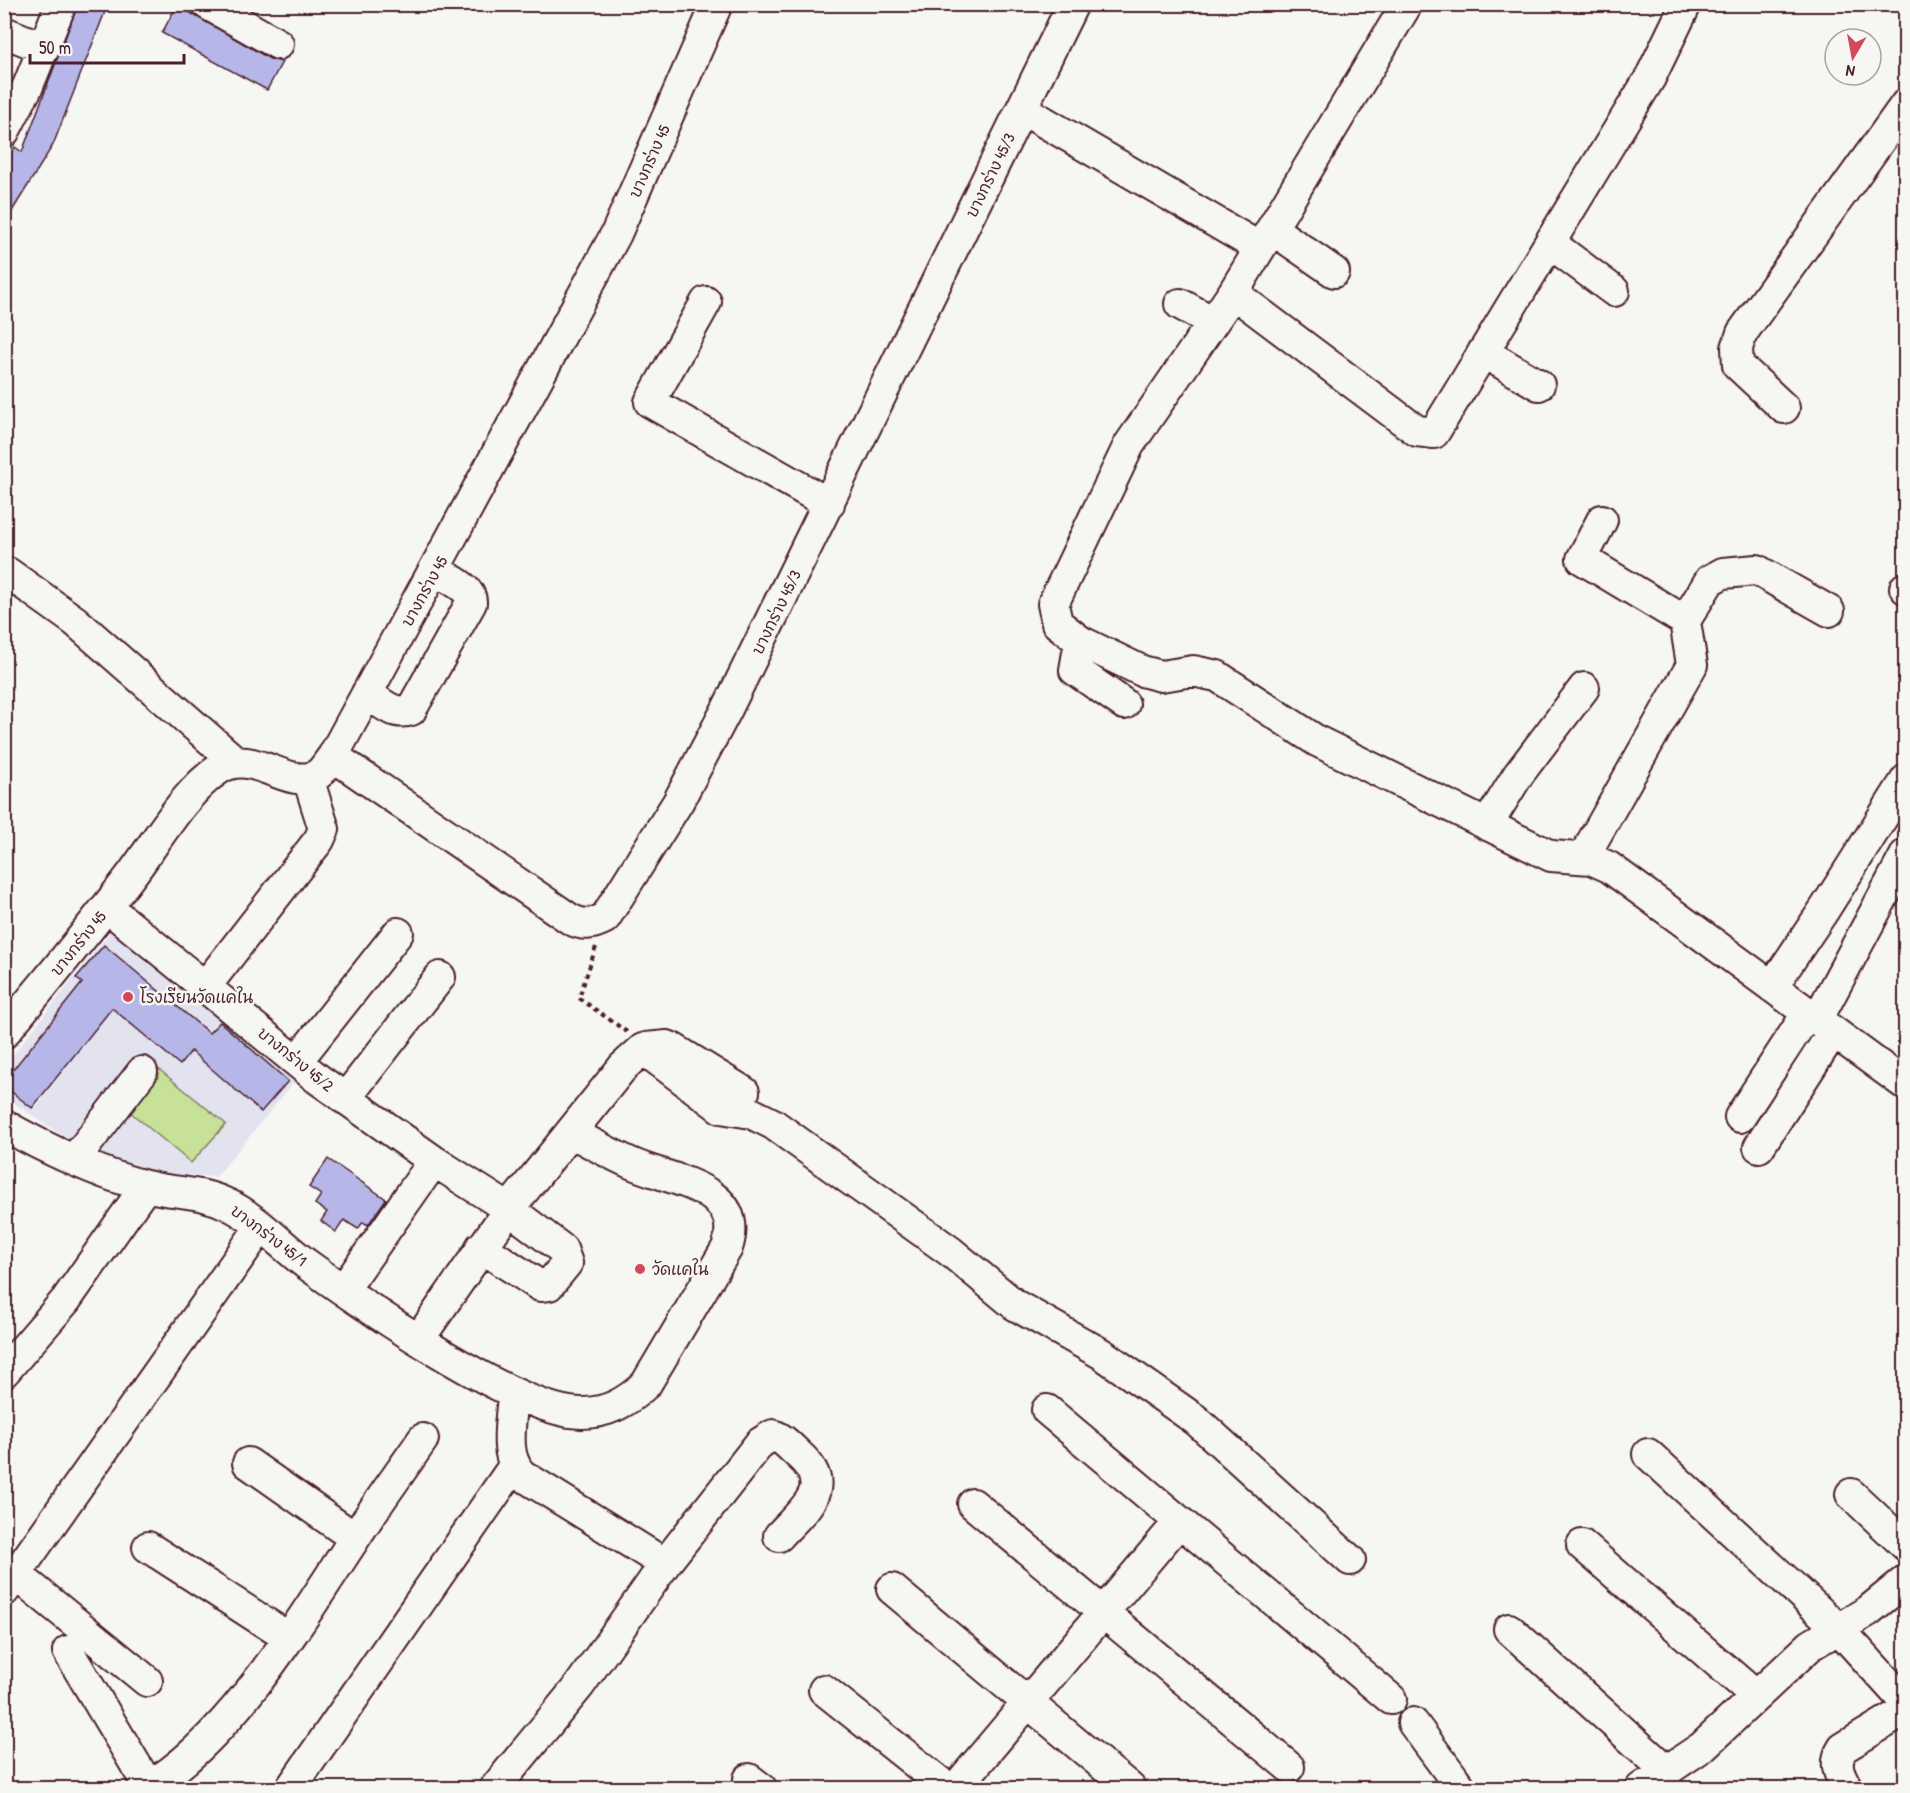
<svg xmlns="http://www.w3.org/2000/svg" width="1910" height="1793" font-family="'Patrick Hand','Playpen Sans Thai',sans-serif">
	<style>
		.built { fill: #e3e3ef }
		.green { fill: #c7e198; stroke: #888062; stroke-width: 1.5 }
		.building { fill: #b6b7e8; stroke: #4a1f2b; stroke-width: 1.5 }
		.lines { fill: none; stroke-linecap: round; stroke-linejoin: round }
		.minor-casing { stroke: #4a1f2b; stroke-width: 34 }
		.path { stroke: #4a1f2b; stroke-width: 4; stroke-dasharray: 4.5 4.5; stroke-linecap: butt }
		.minor { stroke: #f6f6f2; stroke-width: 30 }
		.poi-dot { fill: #d1495b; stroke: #f6f6f2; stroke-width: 2 }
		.labels { text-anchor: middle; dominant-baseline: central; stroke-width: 5; stroke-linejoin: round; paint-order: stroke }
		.street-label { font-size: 16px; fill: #4a1f2b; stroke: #f6f6f2 }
		.poi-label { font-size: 16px; fill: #4a1f2b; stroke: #f6f6f2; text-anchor: start }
	</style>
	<rect width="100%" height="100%" fill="#f6f6f2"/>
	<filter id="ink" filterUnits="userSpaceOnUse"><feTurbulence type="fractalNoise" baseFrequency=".0167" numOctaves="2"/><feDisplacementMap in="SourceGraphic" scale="12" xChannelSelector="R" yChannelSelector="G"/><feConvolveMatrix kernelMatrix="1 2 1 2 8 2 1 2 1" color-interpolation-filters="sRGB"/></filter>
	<g filter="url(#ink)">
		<path class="built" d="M114,927L295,1081L216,1177L112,1169L5,1097L4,1066Z"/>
		<path class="green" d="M150,1062L226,1124L191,1163L117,1101Z"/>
		<path class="building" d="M78,4H108L53,145L4,224V164L15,147L22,152Z
			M177,5L270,59L282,62L267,90L162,33Z
			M104,945L209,1033L220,1022L288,1081L261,1112L191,1051L180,1065L112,1008L32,1108L4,1086V1081L82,983L76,978Z
			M328,1159L386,1199L368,1225L363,1222L358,1229L344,1220L336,1232L321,1221L327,1212L315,1204L321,1195L309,1187Z"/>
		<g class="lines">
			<defs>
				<path id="minor" d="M207,4L278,44
					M1407,4L1233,293L1129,445L1053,604L1057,623L1080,641L1142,671L1161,676L1193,671L1217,676L1317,741L1551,856L1591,859L1609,867L1906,1085
					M4,32L44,48
					M1022,109L1260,248
					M4,132L28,86L61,4
					M1272,229L1334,272
					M1550,243L1614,291
					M1233,293L1417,431L1434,433L1650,78L1686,4
					M706,302L650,402L829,504
					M1180,304L1213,322
					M1483,352L1539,385
					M1784,408L1738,365L1737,348L1742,333L1906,104
					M1602,520L1582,559L1685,621
					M8,573L75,621L236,762
					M1905,588L1906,589
					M1080,641L1075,670L1124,704
					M367,693C381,703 394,716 411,710L471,603C472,587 447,578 435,570
					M333,756L570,919C583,926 592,925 605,918L678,802L727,709L1073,4
					M1487,825L1518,775L1584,688
					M1583,858L1692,665L1685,621L1710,580L1723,573L1757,570L1829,611
					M107,907L318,1079L434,1161L509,1209L562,1249L567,1263L549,1285L540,1286L481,1247
					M205,987L319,840L324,829L308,778
					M1772,987L1824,910L1906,780
					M1817,1020L1906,854
					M4,1033C47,980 91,928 132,874C157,841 185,791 219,769C252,747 286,789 315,776C322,773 328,762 333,756L616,234L717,4
					M646,1048L667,1046L674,1049L744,1092
					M297,1061L398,933
					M345,1099L440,977
					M1740,1117L1807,1014
					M4,1125C44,1148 101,1175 146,1186C175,1194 199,1190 229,1205C253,1216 283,1246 305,1263C359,1302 519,1414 582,1413C608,1413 627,1402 646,1384L727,1248C747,1188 672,1181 633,1164C612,1155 591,1143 571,1132
					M1759,1147L1833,1032
					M75,1159L142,1072
					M344,1289L434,1161
					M419,1339L509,1209L623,1067L643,1049L721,1108L751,1113L773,1124L951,1252L1015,1305L1102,1354L1196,1420L1350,1560
					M4,1372L66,1300L146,1186
					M1047,1410L1391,1699
					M1648,1454L1839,1629L1906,1703
					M248,1463L355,1538
					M1851,1494L1906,1546
					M973,1504L1289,1767
					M1582,1545L1755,1695
					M148,1547L289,1638
					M665,1564L760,1443L773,1435C783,1438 791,1448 799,1455C836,1488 803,1509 779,1536
					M17,1575L147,1681
					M892,1589L1130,1788
					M4,1591L260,1228
					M1509,1629L1668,1772
					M68,1651L149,1787
					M824,1690L947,1788
					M1413,1723L1461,1788
					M749,1779L761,1788
					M146,1788C229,1741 301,1620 353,1541C375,1506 400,1473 423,1439
					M291,1788L514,1466
					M495,1788L579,1686L665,1564L522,1475C502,1455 512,1420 513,1393
					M956,1788L1179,1522
					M1641,1788L1702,1747L1811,1645L1868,1611L1906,1580
					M1847,1788C1839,1774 1833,1763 1843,1748L1906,1710"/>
			</defs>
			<use href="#minor" class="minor-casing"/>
			<path class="path" d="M596,947L579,998L627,1032"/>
			<use href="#minor" class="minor"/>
		</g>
	</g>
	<g class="poi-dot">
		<circle cx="128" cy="997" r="6"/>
		<circle cx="640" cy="1269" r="6"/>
	</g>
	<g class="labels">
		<g class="street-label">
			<text transform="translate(649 161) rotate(-66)">บางกร่าง 45</text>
			<text transform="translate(990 175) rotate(-64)">บางกร่าง 45/3</text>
			<text transform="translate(424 591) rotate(-61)">บางกร่าง 45</text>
			<text transform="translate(776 612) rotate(-64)">บางกร่าง 45/3</text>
			<text transform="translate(78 943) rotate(-51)">บางกร่าง 45</text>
			<text transform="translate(296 1059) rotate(39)">บางกร่าง 45/2</text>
			<text transform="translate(269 1235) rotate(37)">บางกร่าง 45/1</text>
		</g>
		<g class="poi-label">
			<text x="140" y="997">โรงเรียนวัดแคใน</text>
			<text x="652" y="1269">วัดแคใน</text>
		</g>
	</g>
	<rect width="1910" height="1793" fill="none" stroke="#f6f6f2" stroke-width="24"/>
	<rect x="12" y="12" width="1886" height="1769" fill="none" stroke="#4a1f2b" stroke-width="2" filter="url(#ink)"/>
	<g transform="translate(1853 57) rotate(190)"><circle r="28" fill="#f6f6f2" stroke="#b1a0a2" stroke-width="1.5"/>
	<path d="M0-4.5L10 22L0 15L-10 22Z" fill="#d1495b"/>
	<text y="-9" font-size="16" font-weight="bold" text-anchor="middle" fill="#4a1f2b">N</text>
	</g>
	<path d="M30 54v9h154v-9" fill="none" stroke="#4a1f2b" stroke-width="3"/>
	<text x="39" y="54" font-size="18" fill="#4a1f2b" stroke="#f6f6f2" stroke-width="4.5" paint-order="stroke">50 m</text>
</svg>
